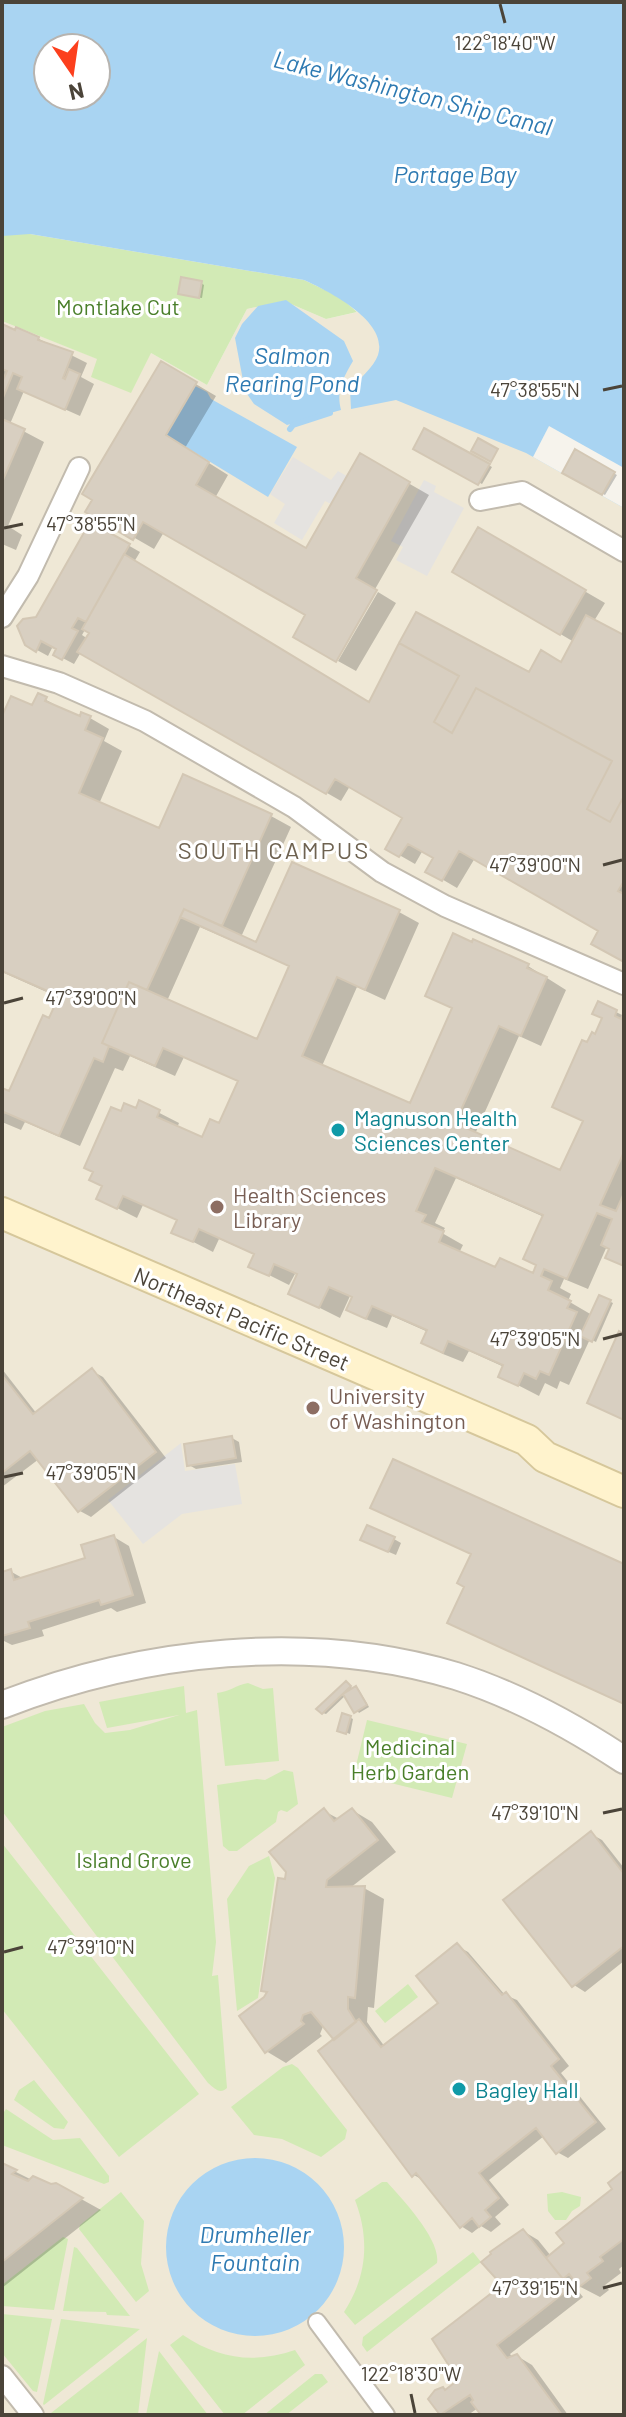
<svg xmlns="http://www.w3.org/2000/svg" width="626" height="2417" font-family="Barlow,sans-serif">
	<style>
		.education { fill: #efe8d6 }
		.green { fill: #d2eab5 }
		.parking { fill: #e5e3e0 }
		.water { fill: #a9d4f2; fill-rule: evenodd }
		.pier { fill: #f6f3ec }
		.shadow { fill: #0003; fill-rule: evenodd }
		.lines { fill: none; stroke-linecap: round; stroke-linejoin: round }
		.stream { stroke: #a9d4f2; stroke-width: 6 }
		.building { fill: #d8cfc1; stroke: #d3c7b4; stroke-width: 2; fill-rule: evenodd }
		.pedestrian-casing { stroke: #c2bbae; stroke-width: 20 }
		.minor-casing { stroke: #c2bbae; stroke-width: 24 }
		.tertiary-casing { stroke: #c2bbae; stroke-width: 30 }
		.secondary-casing { stroke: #d6c79b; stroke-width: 34 }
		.pedestrian { stroke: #fff; stroke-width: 16 }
		.minor { stroke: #fff; stroke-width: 20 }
		.tertiary { stroke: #fff; stroke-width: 26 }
		.secondary { stroke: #fff3cd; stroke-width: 30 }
		.ticks { fill: none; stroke: #4b4439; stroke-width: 3 }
		.culture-dot { fill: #0f9aa8; stroke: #fff; stroke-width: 3 }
		.education-dot { fill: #8d6e63; stroke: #fff; stroke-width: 3 }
		.labels { text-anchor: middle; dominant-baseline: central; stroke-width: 6; stroke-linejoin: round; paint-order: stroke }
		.park-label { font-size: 22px; fill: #4a7f2a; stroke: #fff }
		.culture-label { font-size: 22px; fill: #0d838f; stroke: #fff; text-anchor: start }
		.education-label { font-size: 22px; fill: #785e54; stroke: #fff; text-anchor: start }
		.street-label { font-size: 22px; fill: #4b4439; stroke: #fff }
		.water-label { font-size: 24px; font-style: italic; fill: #2e7ab2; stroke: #fff }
		.neighbourhood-label { font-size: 24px; letter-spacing: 2px; fill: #6e6250; stroke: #fff }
		.ticks-label { font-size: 20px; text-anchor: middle; fill: #4b4439; stroke: #fff; stroke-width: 6; stroke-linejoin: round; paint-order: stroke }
	</style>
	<rect width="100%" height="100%" fill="#f6f3ec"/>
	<path class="education" d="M284,301L326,319L399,303L624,401V2415H2V321L98,359L151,353L207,385L247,309Z"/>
	<path class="green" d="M2,2L30,234L304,280L340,297L357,312L326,319L284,301L247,309L207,385L151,353L131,393L91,377L97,359L2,321Z
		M248,1683L263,1689L273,1688L279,1761L225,1766L217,1693C229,1692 236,1685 248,1683Z
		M184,1686L186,1713L197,1710L216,1942L212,1976L218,1975L227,2088C220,2095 214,2088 208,2083L2,1811V1727L45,1711L84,1704L95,1723L105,1733L130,1730L179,1715L107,1728L99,1702Z
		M367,1720L467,1744L452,1798L354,1774Z
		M284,1770L293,1772L298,1804L287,1812L281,1810L278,1812L276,1822L237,1851H229L223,1846L217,1785L257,1779L265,1780Z
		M2,1843L199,2094L119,2157L2,2009Z
		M269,1856L275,1878L258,1998L237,2011L227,1899L249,1866Z
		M408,1984L418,1997L385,2023L375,2011Z
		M292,2064L298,2068L347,2130L345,2139L321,2157L282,2139L254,2135L231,2107L283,2067Z
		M34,2080L68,2122L64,2129L54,2128L14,2100L19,2090Z
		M6,2109L53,2140L80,2138L109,2176V2182L104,2184L2,2145V2115Z
		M382,2182H387C403,2200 441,2240 437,2263L355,2325L344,2312C367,2277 370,2239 355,2200Z
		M121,2192L144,2221L141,2264L149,2291L136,2302L79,2229L80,2225Z
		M562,2192L581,2197L580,2206L572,2211L566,2220H555L548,2211L547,2194Z
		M63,2237L68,2239L54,2310L2,2306V2285Z
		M74,2247L77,2248L130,2316L107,2315L106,2312L63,2311Z
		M473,2252L481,2262L367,2352L362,2345L363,2337Z
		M2,2314L52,2319L37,2392L33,2391L2,2353Z
		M61,2319L140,2329L44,2405L43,2404Z
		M183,2335C218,2359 255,2364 295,2350L305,2365L242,2415H225L170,2345Z
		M147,2338L138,2415L51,2414V2413Z
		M159,2351L208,2415H146Z
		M315,2374H322L328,2382L286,2415H264Z"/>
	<path class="parking" d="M293,457L331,480L338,471L350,478L333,505L325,501L302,540L274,523L285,504L270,494Z
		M424,480L436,486L434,492L464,508L427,576L396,560L403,547L391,541Z
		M181,1443L185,1471L235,1464L242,1504L182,1514L143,1544L108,1500Z"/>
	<path class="water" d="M2,2H624V508L526,453L396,400L351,409L350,390C358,380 374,367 378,355C389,321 328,291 304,280L30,234L2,236ZM48,48H96V96H48Z
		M286,300L344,341L353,361C343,378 336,391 341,410L287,425L254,404L245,391L235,338L242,324L258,306Z
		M195,386L207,392L211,399L297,447L268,497L166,435Z
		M166 2247a89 89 0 1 1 178 0a89 89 0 1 1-178 0Z"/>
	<path class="pier" d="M549,426L624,468V508L533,457Z"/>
	<path class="shadow" d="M201,283L204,285L202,298L183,295Z
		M2,325L16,332L17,330L39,339L87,363L81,377L94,384L80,416L24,391L10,424L44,442L8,526L22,535L16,550L2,544Z
		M162,364L216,396L185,448L228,475L215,498L306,551L361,456L429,495L335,659L308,614L164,532L154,549L88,511Z
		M425,431L492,467L482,484L415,448Z
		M576,452L617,475L605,495L564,472Z
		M91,524L140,552L134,562L370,704L530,675L562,664L574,642L455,572L479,530L605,603L594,621L624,638V960L601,930L475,858L457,888L428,871L436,858L423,850L415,864L387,848L405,818L350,786L341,801L81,652L74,664L55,654L58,649L53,646L48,656L26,644L37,619ZM86,628L92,632L88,639L82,635Z
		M378,592L396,603L356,671L338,661Z
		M39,696L81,719L90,718L109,729L104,741L122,751L99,804L160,830L271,816L291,827L241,937L257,944L293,865L399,912L419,923L385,1000L357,987L322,1066L411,1106L454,1010L428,995L454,936L528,966L566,990L541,1046L519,1036L475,1134L561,1172L584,1122L555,1106L588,1045L616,1012L624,1016V1267L608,1257L611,1249L607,1246L588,1289L564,1279L560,1288L571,1294L568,1301L592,1315L600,1297L613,1303L596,1342L590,1339L569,1385L560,1381L557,1389L545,1383L539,1396L500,1376L504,1367L469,1351L463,1362L443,1354L424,1342L428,1332L392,1316L387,1328L368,1320L348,1309L353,1299L350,1296L340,1318L290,1293L299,1275L295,1274L289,1285L251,1266L256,1255L219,1239L213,1252L174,1232L179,1221L143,1205L137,1218L99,1199L122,1113L137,1110L140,1103L179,1123L177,1128L203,1139L220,1126L240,1082L184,1057L175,1076L130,1056L123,1071L115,1068L80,1146L25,1122L21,1130L2,1122V1090L10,1094L60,998L2,972V721L33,708ZM200,927L291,967L258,1042L167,1001ZM456,1178L544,1217L538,1266L534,1275L496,1270L459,1253L463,1245L442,1233L445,1228L435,1223Z
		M2,1369L37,1414L92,1371L103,1377L166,1458L91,1517L80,1511L39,1459L2,1487Z
		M232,1438L239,1442L242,1462L196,1469L189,1465Z
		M114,1537L129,1546L146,1603L117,1612L111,1608L42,1630L44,1636L12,1645L2,1640V1574L10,1571L24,1579L88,1559Z
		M394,1539L401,1543L396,1555L370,1544Z
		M349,1685L354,1690H359L369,1707L359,1713L346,1695L326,1714L323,1713Z
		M351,1718L353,1719L350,1734L342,1731Z
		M352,1810L372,1822L396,1852L350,1888H364L384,1899L374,2008L368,2007L367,2022L374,2032L385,2047L440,2003L457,1946L468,1952L505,1995L517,2000L569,2066L561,2073L606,2129L568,2158L557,2152L544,2136L489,2180L509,2205L495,2217L501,2224L491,2232L481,2226L472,2233L461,2226L426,2182L414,2175L336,2040L324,2024L320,2034L322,2036L286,2063L266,2051V1998L269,1993L263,1990L287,1881L324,1811L339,1819Z
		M591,1834L602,1840L624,1868V1961L585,1992L574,1985Z
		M2,2165L32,2180L56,2185L101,2210L2,2288Z
		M624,2173V2265L619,2269L621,2273L605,2285L609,2290L600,2297L571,2282L583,2297L510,2354L513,2358L517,2356L532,2365L568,2415H483L478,2408L468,2415H442L431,2399L461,2381L504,2285L523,2231L538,2240L551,2256L567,2243L615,2189Z"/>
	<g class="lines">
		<path class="stream" d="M290,429L293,425L330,413"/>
	</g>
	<path class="building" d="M181,277L202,281L199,298L178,294Z
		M2,324L15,330L16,327L39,337L38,340L73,352L63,378L65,379L69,369L80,374L65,410L17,389L22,377L13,373L2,400V382L7,371L2,369Z
		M161,361L197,382L166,435L209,462L196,485L306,548L360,453L410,482L356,578L377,590L336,662L293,637L305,615L143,522L133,540L85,512L92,500L82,494Z
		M2,419L25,429L2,482Z
		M424,428L490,464L478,485L413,449Z
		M478,438L498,449L491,462L471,451Z
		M575,449L615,472L602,495L562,473Z
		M90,522L130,544L86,622L78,618L72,628L78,631L62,660L53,655L56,649L41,641L36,652L25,645L17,626L23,619L36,617Z
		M478,527L586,590L560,635L452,572Z
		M124,554L369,702L399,643L459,676L434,722L452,733L476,688L612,761L587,809L610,822L624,796V881L618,891L624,894V962L591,944L598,931L459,851L442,881L425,872L433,858L408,844L399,857L385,849L402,818L335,779L326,794L77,652L89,633L82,629Z
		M416,612L529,672L541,650L561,662L586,615L624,635V796L610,822L587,809L612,761L476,688L452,733L434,722L459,676L399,643Z
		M38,693L47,697L45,701L80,716L81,712L91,716L85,730L103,738L79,793L159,828L183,774L272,814L222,926L184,909L147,990L129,982L102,1043L109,1046L103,1062L94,1058L59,1136L4,1112L2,1117V1088L9,1091L43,1015L49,1018L59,996L2,971V716L11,696L32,705Z
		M292,862L400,910L365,990L337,977L302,1056L410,1103L452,1008L425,996L453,933L472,942L473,939L529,964L527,968L547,977L521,1036L499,1026L455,1123L560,1170L583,1121L552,1107L582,1040L587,1042L592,1032L595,1034L602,1018L592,1014L598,1001L617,1010L615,1016L621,1019L624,1012V1152L600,1205L616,1211L624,1193V1266L605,1258L609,1249L601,1245L612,1219L597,1213L567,1279L544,1269L541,1276L552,1281L548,1290L571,1301L567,1308L577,1312L549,1375L540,1371L536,1379L524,1373L518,1386L498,1377L503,1365L448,1341L443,1353L421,1343L427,1330L372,1306L366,1319L346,1310L352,1297L329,1287L319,1308L288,1294L297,1274L274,1264L269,1276L248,1267L254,1254L199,1229L193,1242L171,1233L177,1220L123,1196L117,1209L96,1199L102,1186L89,1180L93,1172L84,1168L111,1107L121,1111L124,1103L136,1108L139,1100L160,1110L157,1117L202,1137L210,1119L219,1123L238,1081L163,1048L155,1066L102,1043L129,982L257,1039L289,966L180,917L184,909L256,942ZM435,1168L543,1215L523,1259L536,1265L533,1273L500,1258L495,1267L439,1242L444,1231L422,1222L426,1215L416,1211Z
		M599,1295L611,1300L592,1342L580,1336Z
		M619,1331L624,1334V1420L587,1403Z
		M92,1368L156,1452L78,1512L30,1451L2,1473V1375L33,1414Z
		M232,1436L236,1458L187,1466L184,1444Z
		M393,1459L624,1564V1704L447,1623L464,1587L457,1583L471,1554L370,1508Z
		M367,1525L395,1537L388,1552L360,1540Z
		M114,1535L133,1595L101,1605L99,1600L28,1622L30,1628L2,1636V1572L11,1569L14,1580L85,1558L81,1545Z
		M346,1681L351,1686L322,1714L316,1709Z
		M356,1686L367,1705L354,1713L343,1694Z
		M342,1713L351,1716L346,1734L337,1731Z
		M324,1808L334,1821L352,1808L378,1840L327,1880L326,1887L365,1886L355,1998L348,1997V2009L356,2022L334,2040L311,2012L303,2015L301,2021L304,2024L265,2053L239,2016L264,1997L267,1992L261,1991L278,1878L285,1879L286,1872L269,1852Z
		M591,1831L624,1874V1946L572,1987L503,1900Z
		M457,1943L502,1995L506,1992L559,2059L551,2066L596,2122L556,2154L536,2128L479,2173L499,2198L485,2210L491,2217L479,2227L472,2218L460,2228L416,2173L412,2177L318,2051L359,2019L381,2047L438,2003L416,1976Z
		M2,2163L17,2170L12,2174L28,2181L33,2176L51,2184L56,2183L83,2198L2,2262Z
		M624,2170V2239L600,2257L603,2261L587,2273L591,2278L579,2287L569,2274L563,2279L546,2258L564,2243L556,2233L612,2189L608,2183Z
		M523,2229L570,2288L497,2345L507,2358L517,2354L562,2415H481L471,2402L473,2400L470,2395L440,2415L428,2399L435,2390L443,2387L445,2390L458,2380L432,2339L502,2285L481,2262L491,2254L490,2252Z"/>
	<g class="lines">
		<defs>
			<path id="pedestrian" d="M317,2322L386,2415"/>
			<path id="minor" d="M480,500L522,492L624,551
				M2,617L28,576L79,468
				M2,666L59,683L145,721L294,807L382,872L445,906L624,984
				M2,2376L33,2415"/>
			<path id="tertiary" d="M2,1705C143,1650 309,1632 456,1676C516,1695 571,1725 624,1760"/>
			<path id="secondary" d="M2,1213L527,1440L545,1457L624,1492"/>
		</defs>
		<use href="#pedestrian" class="pedestrian-casing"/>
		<use href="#minor" class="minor-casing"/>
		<use href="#tertiary" class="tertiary-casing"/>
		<use href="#secondary" class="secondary-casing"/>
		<use href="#pedestrian" class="pedestrian"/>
		<use href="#minor" class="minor"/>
		<use href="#tertiary" class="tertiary"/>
		<use href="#secondary" class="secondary"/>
	</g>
	<path class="ticks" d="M500,4L505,23M603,390L622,386M4,528L23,524M603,865L622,860M4,1003L23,998M603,1339L622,1334M4,1477L23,1473M603,1813L622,1809M4,1952L23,1947M603,2288L622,2283M411,2394L415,2413"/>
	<g class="culture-dot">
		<circle cx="338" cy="1130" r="8"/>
		<circle cx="459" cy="2089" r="8"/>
	</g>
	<g class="education-dot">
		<circle cx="217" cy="1207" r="8"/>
		<circle cx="313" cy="1408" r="8"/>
	</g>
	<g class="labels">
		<g class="park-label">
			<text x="118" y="306">Montlake Cut</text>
			<text x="410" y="1746">Medicinal<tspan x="410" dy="25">Herb Garden</tspan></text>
			<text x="134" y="1859">Island Grove</text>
		</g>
		<g class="culture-label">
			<text x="354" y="1117">Magnuson Health<tspan x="354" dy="25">Sciences Center</tspan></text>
			<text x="475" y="2089">Bagley Hall</text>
		</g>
		<g class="education-label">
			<text x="233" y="1194">Health Sciences<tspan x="233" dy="25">Library</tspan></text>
			<text x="329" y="1395">University<tspan x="329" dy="25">of Washington</tspan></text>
		</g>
		<g class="street-label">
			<text transform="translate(242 1318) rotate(23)">Northeast Pacific Street</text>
		</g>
		<g class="water-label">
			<text transform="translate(413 92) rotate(14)">Lake Washington Ship Canal</text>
			<text x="455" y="173">Portage Bay</text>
			<text x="292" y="354">Salmon<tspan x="292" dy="28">Rearing Pond</tspan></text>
			<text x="255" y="2233">Drumheller<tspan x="255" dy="28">Fountain</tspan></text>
		</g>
		<g class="neighbourhood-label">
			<text x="274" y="849">SOUTH CAMPUS</text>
		</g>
	</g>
	<g class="ticks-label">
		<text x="505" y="50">122°18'40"W</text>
		<text x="535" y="397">47°38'55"N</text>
		<text x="91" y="531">47°38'55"N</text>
		<text x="535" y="872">47°39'00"N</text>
		<text x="91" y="1005">47°39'00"N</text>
		<text x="535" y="1346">47°39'05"N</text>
		<text x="91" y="1480">47°39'05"N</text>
		<text x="535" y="1820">47°39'10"N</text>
		<text x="91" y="1954">47°39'10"N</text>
		<text x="535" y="2295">47°39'15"N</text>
		<text x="411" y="2381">122°18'30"W</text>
	</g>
	<rect width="626" height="2417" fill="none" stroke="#4b4439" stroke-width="8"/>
	<g transform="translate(72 72) rotate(167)"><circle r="38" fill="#ffffff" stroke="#b7b4b0" stroke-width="2"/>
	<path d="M0-6L14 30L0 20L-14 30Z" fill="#fc3f1d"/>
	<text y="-12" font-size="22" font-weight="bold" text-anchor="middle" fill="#4b4439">N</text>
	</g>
</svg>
